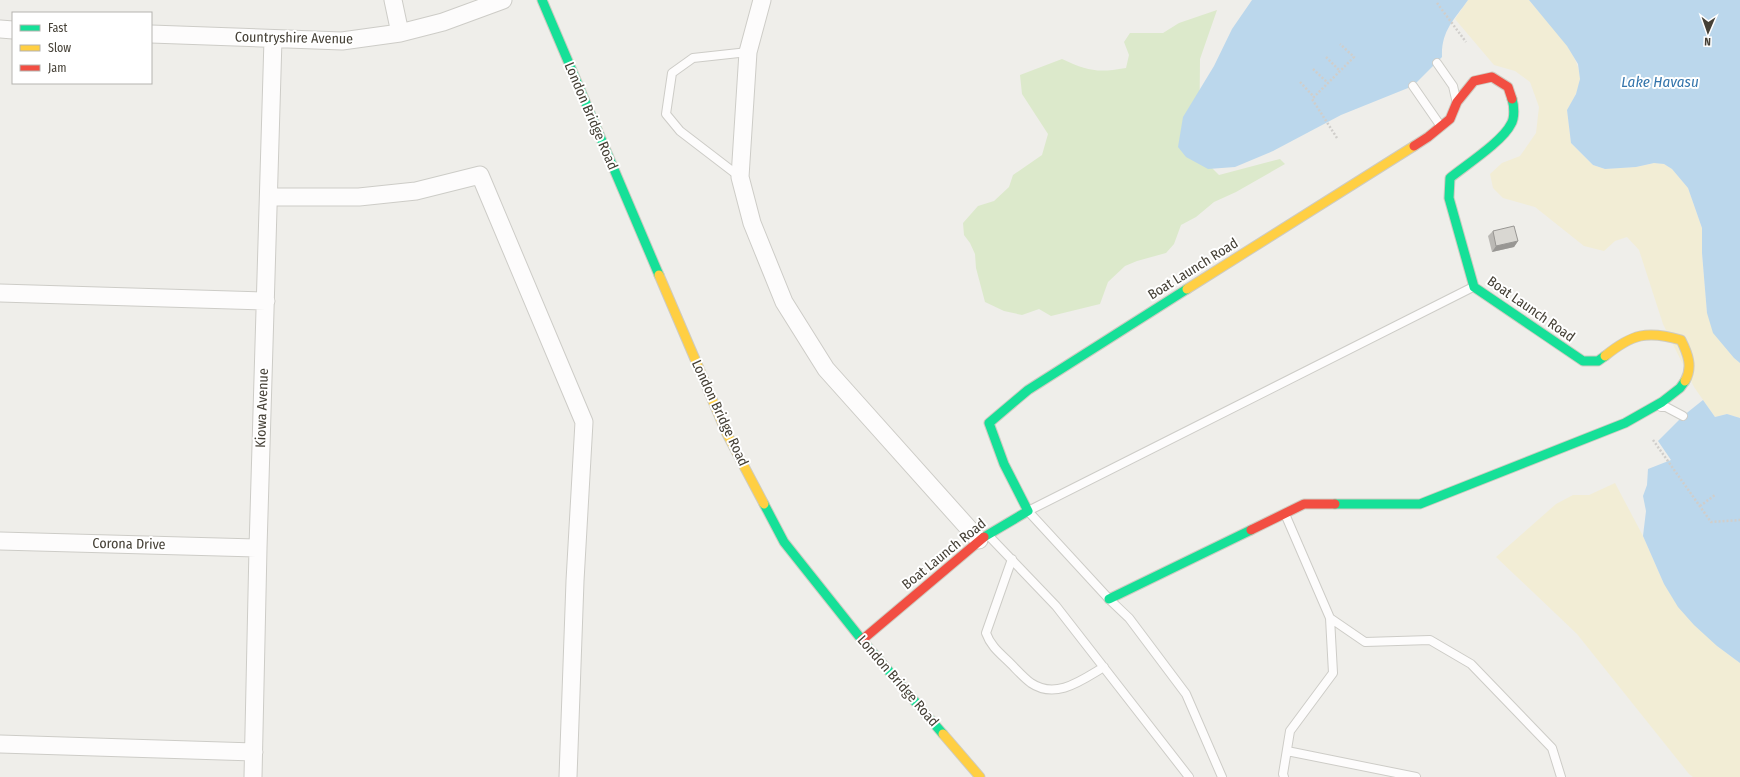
<svg xmlns="http://www.w3.org/2000/svg" width="1740" height="777" font-family="'Fira Sans Condensed',sans-serif">
	<style>
		.green { fill: #dce9cb }
		.sand { fill: #f2edd5 }
		.water { fill: #bbd7ec }
		.lines { fill: none; stroke-linecap: round; stroke-linejoin: round }
		.lane-casing { stroke: #cdccc7; stroke-width: 10 }
		.street-casing { stroke: #cdccc7; stroke-width: 19 }
		.fast-casing { stroke: #cecbc1; stroke-width: 11 }
		.slow-casing { stroke: #cecbc1; stroke-width: 11 }
		.jam-casing { stroke: #cecbc1; stroke-width: 11 }
		.path { stroke: #d0cecb; stroke-width: 2.5; stroke-dasharray: 2 2; stroke-linecap: butt }
		.lane { stroke: #fdfcfc; stroke-width: 8 }
		.street { stroke: #fdfcfc; stroke-width: 17 }
		.fast { stroke: #16e098; stroke-width: 9 }
		.slow { stroke: #ffcf43; stroke-width: 9 }
		.jam { stroke: #f24e42; stroke-width: 9 }
		.wall { fill: #bbb9b5 }
		.shaded-wall { fill: #989693 }
		.building { fill: #d9d7d2; stroke: #989693 }
		.labels { text-anchor: middle; dominant-baseline: central; stroke-width: 4; stroke-linejoin: round; paint-order: stroke }
		.street-label { font-size: 14px; fill: #454036; stroke: #fff }
		.water-label { font-size: 15px; font-style: italic; fill: #3475ac; stroke: #fff }
	</style>
	<rect width="100%" height="100%" fill="#efeeea"/>
	<path class="green" d="M1217,10L1200,59L1199,155L1219,175L1280,159L1285,164L1236,192L1214,202L1196,217L1181,225L1174,244L1166,253L1137,261L1125,266L1108,282L1100,304L1051,316L1039,309L1022,315L1004,311L985,302L976,268L975,254L970,243L964,235L963,223L978,206L994,201L1009,187L1013,175L1042,155L1048,134L1022,94L1020,75L1062,59C1088,71 1097,73 1126,68L1129,55L1124,42L1130,33H1163L1179,23Z"/>
	<path class="sand" d="M1468,0H1529C1545,20 1580,52 1580,79C1579,90 1573,100 1567,110L1571,143L1593,165L1605,169L1636,167L1654,163L1664,164L1672,169L1688,188L1702,228V253L1707,313L1734,358L1740,363V418L1727,414L1715,417L1694,387L1663,324L1639,250L1627,237L1615,241L1604,251L1584,246L1535,207L1503,198L1493,188L1490,174L1502,163L1520,156L1536,133L1539,107L1530,82L1515,71L1494,65L1455,19Z
		M1615,483L1643,536L1664,584L1717,646L1740,663V777H1693L1689,774L1577,634L1496,557L1556,504L1573,495H1589Z"/>
	<path class="water" d="M1252,0H1468C1454,20 1441,31 1442,57L1413,86L1341,115L1273,151L1235,167L1208,169L1186,157L1178,147L1183,117L1214,66L1232,29Z
		M1529,0H1740V363L1734,358L1713,333L1707,313L1702,253V228L1688,188L1672,169L1664,164L1654,163L1636,167L1605,169L1593,165L1571,143L1567,110L1576,94L1580,79L1578,64L1567,46Z
		M1703,400L1715,417L1727,414L1740,418V663L1717,646L1694,625L1678,607L1664,584L1643,536L1646,511L1643,496L1647,485L1648,469L1671,460L1658,441L1683,416Z"/>
	<g class="lines">
		<defs>
			<path id="lane" d="M1437,63L1453,86L1456,99
				M1413,86L1440,125
				M740,177L680,131L666,114L672,73L693,58L748,52
				M1661,407H1666L1683,416
				M988,535L1056,606L1189,777
				M1012,559L986,633C991,647 1001,654 1011,664C1017,670 1024,678 1031,683C1056,700 1082,680 1104,667
				M1330,618L1365,642L1430,640L1471,664L1552,748L1561,777
				M1287,751L1416,777
				M1222,777L1186,694L1129,618L1109,599L1028,511L1473,287
				M1284,777L1283,774L1290,731L1333,673L1330,618L1285,514"/>
			<path id="street" d="M393,0L400,33
				M762,0L748,52L740,177L752,223L784,302L826,369L979,540
				M0,29L13,30
				M151,34L342,41L400,33L443,22L503,0
				M269,197H359L416,191L480,175L584,422L575,581L568,777
				M0,293L266,301
				M0,541L258,548
				M0,744L254,752
				M253,777L258,548L273,39"/>
			<path id="fast" d="M542,0L659,275
				M1512,99C1514,105 1515,118 1511,124C1503,141 1466,165 1450,178L1449,198L1474,287L1583,361H1598L1605,356
				M764,504L784,542L862,640L943,734
				M1335,504H1420L1625,423L1662,402L1680,388L1685,381
				M984,537L1028,511L1004,464L989,423L1028,390L1187,289
				M1109,599L1251,530"/>
			<path id="slow" d="M659,275L727,434L764,504
				M1187,289L1414,146
				M1605,356C1632,334 1647,330 1681,340C1688,354 1693,367 1685,381
				M943,734L980,777"/>
			<path id="jam" d="M1414,146L1428,137L1450,119L1457,102L1474,81L1492,77L1508,87L1512,99
				M1251,530L1304,504H1335
				M862,640L984,537"/>
		</defs>
		<use href="#lane" class="lane-casing"/>
		<use href="#street" class="street-casing"/>
		<use href="#fast" class="fast-casing"/>
		<use href="#slow" class="slow-casing"/>
		<use href="#jam" class="jam-casing"/>
		<path class="path" d="M1437,3L1466,42
			M1326,57L1340,71
			M1313,69L1328,83
			M1300,82L1314,97
			M1337,138L1312,99L1354,57L1340,44
			M1653,440L1711,522L1740,520
			M1700,506L1715,495"/>
		<use href="#lane" class="lane"/>
		<use href="#street" class="street"/>
		<use href="#fast" class="fast"/>
		<use href="#slow" class="slow"/>
		<use href="#jam" class="jam"/>
	</g>
	<path class="wall" d="M1493,231L1518,241L1514,247L1492,252L1488,236Z"/>
	<path class="shaded-wall" d="M1518,241L1514,247L1492,252L1496,246Z"/>
	<path class="building" d="M1514,226L1518,241L1496,246L1493,231Z"/>
	<g class="labels">
		<g class="street-label">
			<text transform="translate(294 38) rotate(1)">Countryshire Avenue</text>
			<text transform="translate(591 116) rotate(67)">London Bridge Road</text>
			<text transform="translate(1193 269) rotate(-32)">Boat Launch Road</text>
			<text transform="translate(1531 309) rotate(35)">Boat Launch Road</text>
			<text transform="translate(262 408) rotate(-88)">Kiowa Avenue</text>
			<text transform="translate(720 413) rotate(65)">London Bridge Road</text>
			<text transform="translate(129 544) rotate(1)">Corona Drive</text>
			<text transform="translate(944 554) rotate(-39)">Boat Launch Road</text>
			<text transform="translate(898 681) rotate(49)">London Bridge Road</text>
		</g>
		<g class="water-label">
			<text x="1660" y="82">Lake Havasu</text>
		</g>
	</g>
	<rect x="12" y="12" width="140" height="72" fill="#ffffff" stroke="#b5b3af"/>
	<rect x="20" y="25" width="20" height="6" fill="#16e098" stroke="#b5b3af"/>
	<text x="48" y="32" font-size="12" fill="#454036">Fast</text>
	<rect x="20" y="45" width="20" height="6" fill="#ffcf43" stroke="#b5b3af"/>
	<text x="48" y="52" font-size="12" fill="#454036">Slow</text>
	<rect x="20" y="65" width="20" height="6" fill="#f24e42" stroke="#b5b3af"/>
	<text x="48" y="72" font-size="12" fill="#454036">Jam</text>
	<g transform="translate(1708 32) rotate(182)" stroke="#ffffff" stroke-width="3" paint-order="stroke">
	<path d="M0-3L7 15L0 10L-7 15Z" fill="#454036"/>
	<text y="-6" font-size="11" font-weight="bold" text-anchor="middle" fill="#454036">N</text>
	</g>
</svg>
